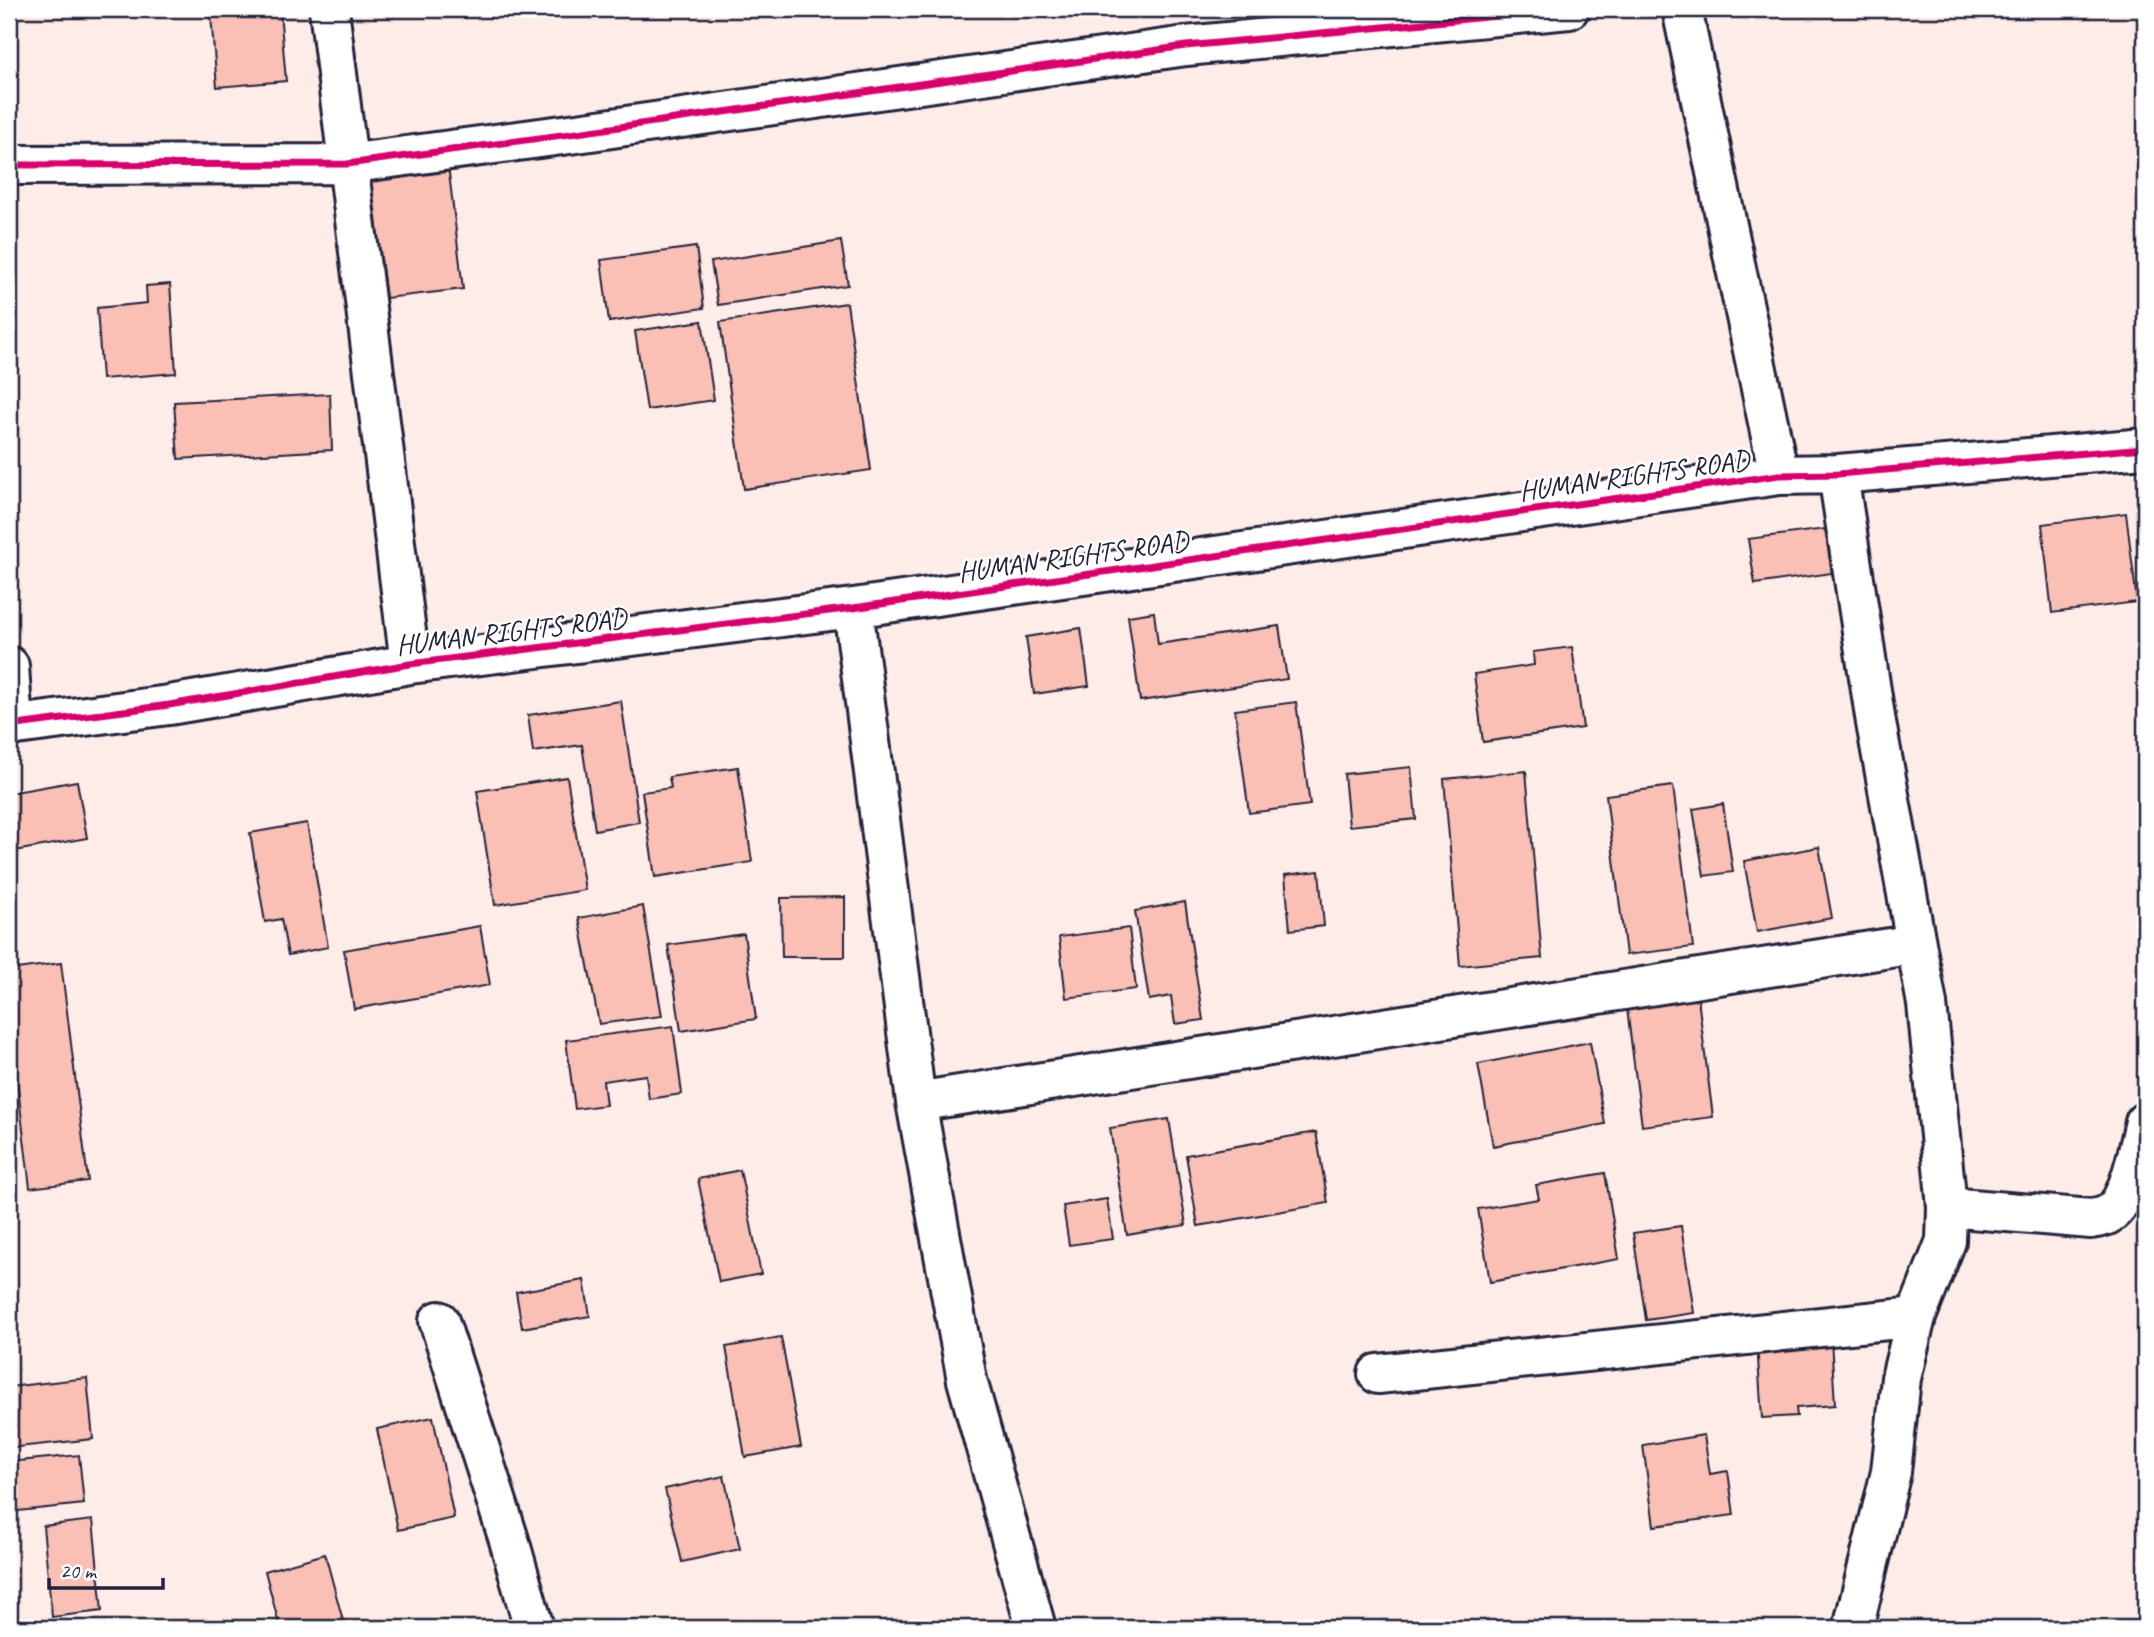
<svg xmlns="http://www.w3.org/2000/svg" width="2154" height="1637" font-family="Caveat,sans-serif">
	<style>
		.building { fill: #fabfb5; stroke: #22223b; stroke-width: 2 }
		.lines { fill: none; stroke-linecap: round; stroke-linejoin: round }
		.minor-casing { stroke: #22223b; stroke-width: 44 }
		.minor { stroke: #fff; stroke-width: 38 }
		.cycleway-casing { stroke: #fff; stroke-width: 11 }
		.cycleway { stroke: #d6006c; stroke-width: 7 }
		.labels { text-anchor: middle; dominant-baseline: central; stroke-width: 5; stroke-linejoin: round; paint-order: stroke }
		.street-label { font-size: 28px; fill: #22223b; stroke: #fff }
	</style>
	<rect width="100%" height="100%" fill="#feece9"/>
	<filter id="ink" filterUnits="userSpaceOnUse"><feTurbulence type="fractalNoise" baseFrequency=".0143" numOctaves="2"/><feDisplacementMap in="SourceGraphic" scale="14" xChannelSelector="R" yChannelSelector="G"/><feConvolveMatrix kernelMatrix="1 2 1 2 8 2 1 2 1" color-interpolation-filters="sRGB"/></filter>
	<g filter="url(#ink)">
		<path class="building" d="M280,11L286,81L217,87L211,16Z
			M448,165L463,289L386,298L370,175Z
			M841,241L848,285L718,305L711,262Z
			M696,247L704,308L609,322L601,260Z
			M170,284L176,373L102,379L97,308L147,303L146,286Z
			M847,303L871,470L744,489L720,322Z
			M702,321L714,400L647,410L635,331Z
			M330,394L332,450L178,459L174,402Z
			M2126,513L2137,602L2052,613L2042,524Z
			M1825,529L1832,573L1755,584L1748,539Z
			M1154,612L1158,644L1279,626L1287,679L1140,701L1128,616Z
			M1081,628L1089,686L1034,694L1026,637Z
			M1572,647L1583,728L1483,742L1474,674L1534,665L1533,652Z
			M621,701L639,822L595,830L582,745L533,752L528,715Z
			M1296,702L1310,805L1249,813L1235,710Z
			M738,767L752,862L655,877L642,792L671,788L669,777Z
			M1411,767L1416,819L1349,826L1344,774Z
			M1526,771L1542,958L1460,966L1444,779Z
			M567,777L585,890L495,905L477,791Z
			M77,781L87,838L9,852V793Z
			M1673,786L1693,947L1626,955L1606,795Z
			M1723,804L1733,872L1704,876L1693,809Z
			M307,823L328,947L288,955L281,919L265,922L250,833Z
			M1819,847L1832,918L1757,932L1744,861Z
			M1319,871L1324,926L1290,930L1285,875Z
			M845,897V957H782L781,898Z
			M1185,902L1203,1020L1175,1024L1171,996L1149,1000L1135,911Z
			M643,906L662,1016L599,1024L579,918Z
			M480,926L490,985L354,1009L344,950Z
			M1129,928L1136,989L1066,998L1059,937Z
			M744,934L756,1019L681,1031L668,945Z
			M61,963L88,1181L30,1188L9,1013V970Z
			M1697,991L1713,1117L1642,1126L1626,1001Z
			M673,1026L682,1094L649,1099L646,1075L603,1081L606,1105L575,1109L566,1040Z
			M1590,1042L1605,1124L1493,1146L1478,1064Z
			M1169,1119L1186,1225L1127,1235L1110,1128Z
			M1316,1132L1328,1203L1198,1226L1186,1155Z
			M740,1170L761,1274L719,1282L698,1179Z
			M1605,1173L1619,1259L1490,1282L1478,1209L1539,1199L1536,1185Z
			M1107,1199L1113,1239L1069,1245L1063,1206Z
			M1681,1226L1694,1313L1646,1320L1633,1233Z
			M584,1280L590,1316L522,1328L516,1292Z
			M781,1337L801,1447L745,1457L726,1347Z
			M1831,1339L1835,1405L1796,1408L1797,1416L1762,1418L1757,1344Z
			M87,1378L93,1439L9,1448V1387Z
			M433,1417L454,1518L398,1530L377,1429Z
			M1704,1435L1710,1474L1728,1471L1734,1515L1654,1526L1643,1445Z
			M79,1455L84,1504L9,1512V1462Z
			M724,1476L740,1549L682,1562L665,1489Z
			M93,1520L102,1611L52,1617L43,1526Z
			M325,1554L345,1628H280L265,1571Z"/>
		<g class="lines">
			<defs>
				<path id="minor" d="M329,9L410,664
					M1682,9L1779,475
					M9,165L347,164L577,133L1186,46L1569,9
					M1838,474L1876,723L1927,1004L1947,1207L1946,1241L1916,1317L1901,1378L1891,1472L1853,1628
					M853,608L916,1102L967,1380L1036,1628
					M9,666L13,726
					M9,726L169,705L410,664L853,608L1779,475L1838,474L2145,448
					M916,1102L1915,944
					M1947,1207L2091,1219C2096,1218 2103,1217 2107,1215C2130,1203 2139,1146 2145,1122
					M439,1321L509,1540L534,1628
					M1378,1374L1916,1317"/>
			</defs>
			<use href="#minor" class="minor-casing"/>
			<use href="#minor" class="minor"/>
			<defs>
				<path id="cycleway" d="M9,165L347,164L577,133L1186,46L1569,9
					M9,726L169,705L410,664L853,608L1779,475L1838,474L2145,448"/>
			</defs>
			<use href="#cycleway" class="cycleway-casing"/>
			<use href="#cycleway" class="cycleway"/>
		</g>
	</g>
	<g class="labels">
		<g class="street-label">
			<text transform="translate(1634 475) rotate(-8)">HUMAN RIGHTS ROAD</text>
			<text transform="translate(1073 556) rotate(-8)">HUMAN RIGHTS ROAD</text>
			<text transform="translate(511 631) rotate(-7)">HUMAN RIGHTS ROAD</text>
		</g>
	</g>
	<rect width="2154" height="1637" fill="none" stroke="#fff" stroke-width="35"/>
	<rect x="18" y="18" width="2119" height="1602" fill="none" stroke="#22223b" stroke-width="2.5" filter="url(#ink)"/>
	<path d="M49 1578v10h114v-10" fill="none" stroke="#22223b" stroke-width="3.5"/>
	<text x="60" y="1578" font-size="21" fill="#22223b" stroke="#ffffff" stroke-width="5" paint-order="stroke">20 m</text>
</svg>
